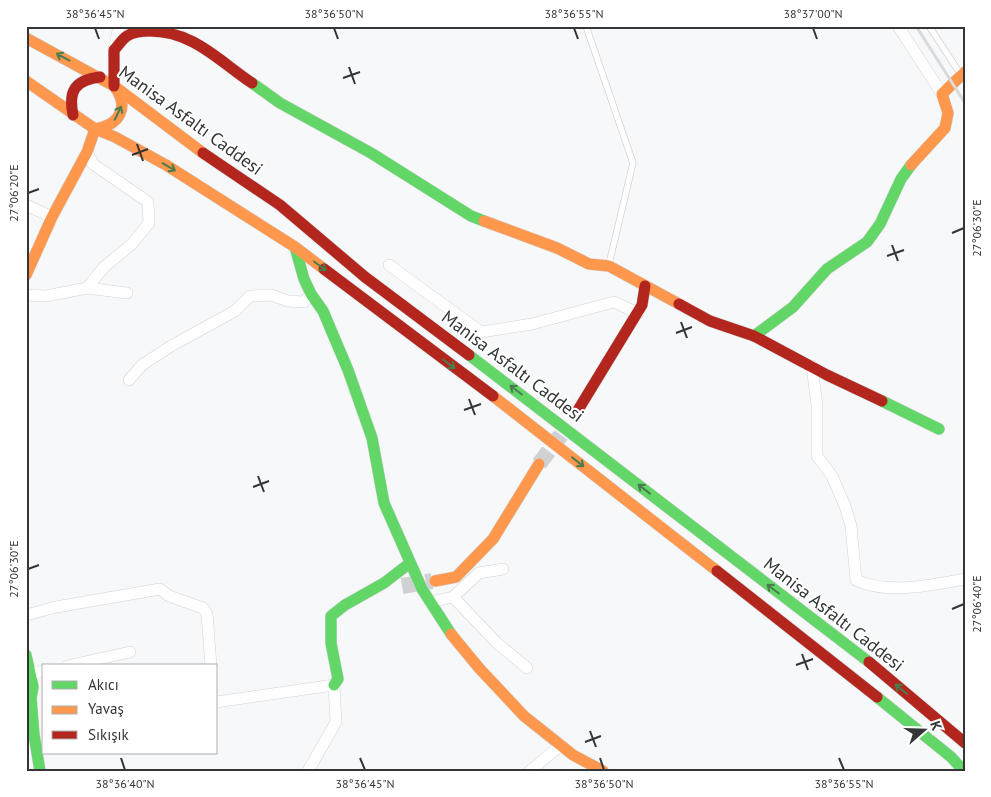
<svg xmlns="http://www.w3.org/2000/svg" width="991" height="797" font-family="'PT Sans',sans-serif">
	<style>
		.lines { fill: none; stroke-linecap: round; stroke-linejoin: round }
		.secondary-tunnel { stroke: #cfd1d3; stroke-width: 16; stroke-dasharray: 16 8; stroke-linecap: butt }
		.lane-casing { stroke: #d2d3d5; stroke-width: 7 }
		.street-casing { stroke: #d2d3d5; stroke-width: 12 }
		.fast-casing { stroke: #d2d3d5; stroke-width: 12 }
		.slow-casing { stroke: #d2d3d5; stroke-width: 12 }
		.jam-casing { stroke: #d2d3d5; stroke-width: 12 }
		.lane { stroke: #fefefe; stroke-width: 5.5 }
		.street { stroke: #fefefe; stroke-width: 11 }
		.fast { stroke: #63d668; stroke-width: 11 }
		.slow { stroke: #ff974d; stroke-width: 11 }
		.jam { stroke: #b3261e; stroke-width: 11 }
		.rail { stroke: #dadadb; stroke-width: 3 }
		.oneway { stroke: #497d4c }
		.ticks { fill: none; stroke: #333536; stroke-width: 2 }
		.labels { text-anchor: middle; dominant-baseline: central; stroke-width: 4; stroke-linejoin: round; paint-order: stroke }
		.street-label { font-size: 18px; fill: #333536; stroke: #fff }
		.neatline { fill: none; stroke: #333536; stroke-width: 2 }
		.ticks-label { font-size: 12px; text-anchor: middle; fill: #333536 }
	</style>
	<rect width="100%" height="100%" fill="#f6f8fa"/>
	<g class="lines">
		<path class="secondary-tunnel" d="M539,464L561,435
			M402,586L432,581"/>
		<defs>
			<path id="lane" d="M586,26L633,163L609,264
				M929,26L961,75"/>
			<path id="street" d="M898,26L942,94
				M114,49L119,26
				M26,205L52,217
				M389,265L481,332L532,324L614,302L638,313
				M87,288L104,267L132,244L149,223L148,202L93,164L87,152
				M26,295L46,296L87,288L127,293
				M812,366L817,405V456L832,476L845,506L851,526L856,580C887,595 932,585 965,579
				M129,380L142,365L171,346L235,311L250,296L271,295L288,301L304,302L311,294
				M453,597L479,573L503,569
				M431,602L453,597L496,642L527,668
				M26,615L56,607L160,589L169,596L203,608L207,614L211,666
				M67,666L130,652
				M30,674L44,671
				M216,702L334,685L336,722L308,771
				M530,771L561,745"/>
			<path id="fast" d="M252,83L280,103L371,153L471,216L484,221
				M295,247L304,279L311,294L323,311L348,370L372,438L384,503L422,589L451,634
				M754,336L793,307L827,269L867,242L880,224L901,179L911,165
				M469,355L869,662
				M882,401L939,429
				M26,655L33,687L31,698L34,735L40,771
				M334,685L338,679L331,643V616L345,605L384,583L410,563
				M877,697L951,757L964,771"/>
			<path id="slow" d="M26,38L114,86L203,153
				M26,81L95,129L115,137L166,165L295,247L324,269
				M95,129C120,125 130,107 114,86
				M911,165L945,128L948,113L942,94L965,72
				M484,221L557,248L589,264L609,266L679,304
				M26,275L52,217L87,152L95,129
				M493,396L717,571
				M435,581L456,577L493,539L539,464
				M451,634L479,668L524,716L573,755L603,771"/>
			<path id="jam" d="M114,86V50C118,46 122,39 127,36C133,32 143,31 150,31C193,31 219,61 252,83
				M73,115C68,91 75,80 100,77
				M203,153L280,205L365,277L469,355
				M324,269L493,396
				M679,304L710,321L754,336L827,375L882,401
				M575,415L642,305L645,286
				M717,571L877,697
				M869,662L965,743"/>
		</defs>
		<use href="#lane" class="lane-casing"/>
		<use href="#street" class="street-casing"/>
		<use href="#fast" class="fast-casing"/>
		<use href="#slow" class="slow-casing"/>
		<use href="#jam" class="jam-casing"/>
		<use href="#lane" class="lane"/>
		<use href="#street" class="street"/>
		<use href="#fast" class="fast"/>
		<use href="#slow" class="slow"/>
		<use href="#jam" class="jam"/>
		<path class="rail" d="M916,26L965,103"/>
	</g>
	<defs><path id="oneway-shaft" d="M-6 0H5M1.5-3L5.5 0L1.5 3" fill="none" stroke-width="1.6" stroke-linecap="round" stroke-linejoin="round" transform="scale(1.25)"/></defs>
	<g class="oneway">
		<use href="#oneway-shaft" transform="translate(63 57) rotate(-152)"/>
		<use href="#oneway-shaft" transform="translate(118 113) rotate(-64)"/>
		<use href="#oneway-shaft" transform="translate(169 167) rotate(31)"/>
		<use href="#oneway-shaft" transform="translate(320 266) rotate(37)"/>
		<use href="#oneway-shaft" transform="translate(449 364) rotate(37)"/>
		<use href="#oneway-shaft" transform="translate(516 390) rotate(-143)"/>
		<use href="#oneway-shaft" transform="translate(578 462) rotate(38)"/>
		<use href="#oneway-shaft" transform="translate(644 489) rotate(-142)"/>
		<use href="#oneway-shaft" transform="translate(773 589) rotate(-143)"/>
		<use href="#oneway-shaft" transform="translate(901 689) rotate(-140)"/>
	</g>
	<path class="ticks" d="M95,28L99,39M334,28L338,39M574,28L578,39M813,28L817,39M349,67L355,84M343,78L360,72M137,144L143,161M132,155L148,149M28,193L39,189M952,233L964,228M892,245L898,261M887,256L904,250M681,322L687,338M676,333L692,327M469,399L475,415M464,410L481,404M258,476L264,492M253,487L269,481M28,569L39,565M952,609L964,604M802,654L808,670M796,665L813,659M590,731L596,747M585,742L601,736M121,758L125,770M360,758L365,770M600,758L604,770M839,758L844,770"/>
	<g class="labels">
		<g class="street-label">
			<text transform="translate(191 120) rotate(36)">Manisa Asfaltı Caddesi</text>
			<text transform="translate(513 366) rotate(37)">Manisa Asfaltı Caddesi</text>
			<text transform="translate(834 614) rotate(38)">Manisa Asfaltı Caddesi</text>
		</g>
	</g>
	<rect width="991" height="797" fill="none" stroke="#ffffff" stroke-width="55"/>
	<rect x="42" y="664" width="175" height="90" fill="#ffffff" stroke="#adaeaf"/>
	<rect x="52" y="681" width="25" height="8" fill="#63d668" stroke="#adaeaf"/>
	<text x="88" y="690" font-size="15" fill="#333536">Akıcı</text>
	<rect x="52" y="706" width="25" height="8" fill="#ff974d" stroke="#adaeaf"/>
	<text x="88" y="714" font-size="15" fill="#333536">Yavaş</text>
	<rect x="52" y="731" width="25" height="8" fill="#b3261e" stroke="#adaeaf"/>
	<text x="88" y="740" font-size="15" fill="#333536">Sıkışık</text>
	<g transform="translate(924 730) rotate(70)" stroke="#ffffff" stroke-width="4" paint-order="stroke">
	<path d="M0-4L9 19L0 12L-9 19Z" fill="#333536"/>
	<text y="-8" font-size="14" font-weight="bold" text-anchor="middle" fill="#333536">K</text>
	</g>
	<rect x="28" y="28" width="936" height="742" class="neatline"/>
	<g class="ticks-label">
		<text x="95" y="18">38°36'45"N</text>
		<text x="334" y="18">38°36'50"N</text>
		<text x="574" y="18">38°36'55"N</text>
		<text x="813" y="18">38°37'00"N</text>
		<text transform="translate(14 193) rotate(-90)" y="4">27°06'20"E</text>
		<text transform="translate(977 228) rotate(-90)" y="4">27°06'30"E</text>
		<text transform="translate(14 569) rotate(-90)" y="4">27°06'30"E</text>
		<text transform="translate(977 604) rotate(-90)" y="4">27°06'40"E</text>
		<text x="125" y="788">38°36'40"N</text>
		<text x="365" y="788">38°36'45"N</text>
		<text x="604" y="788">38°36'50"N</text>
		<text x="844" y="788">38°36'55"N</text>
	</g>
</svg>
